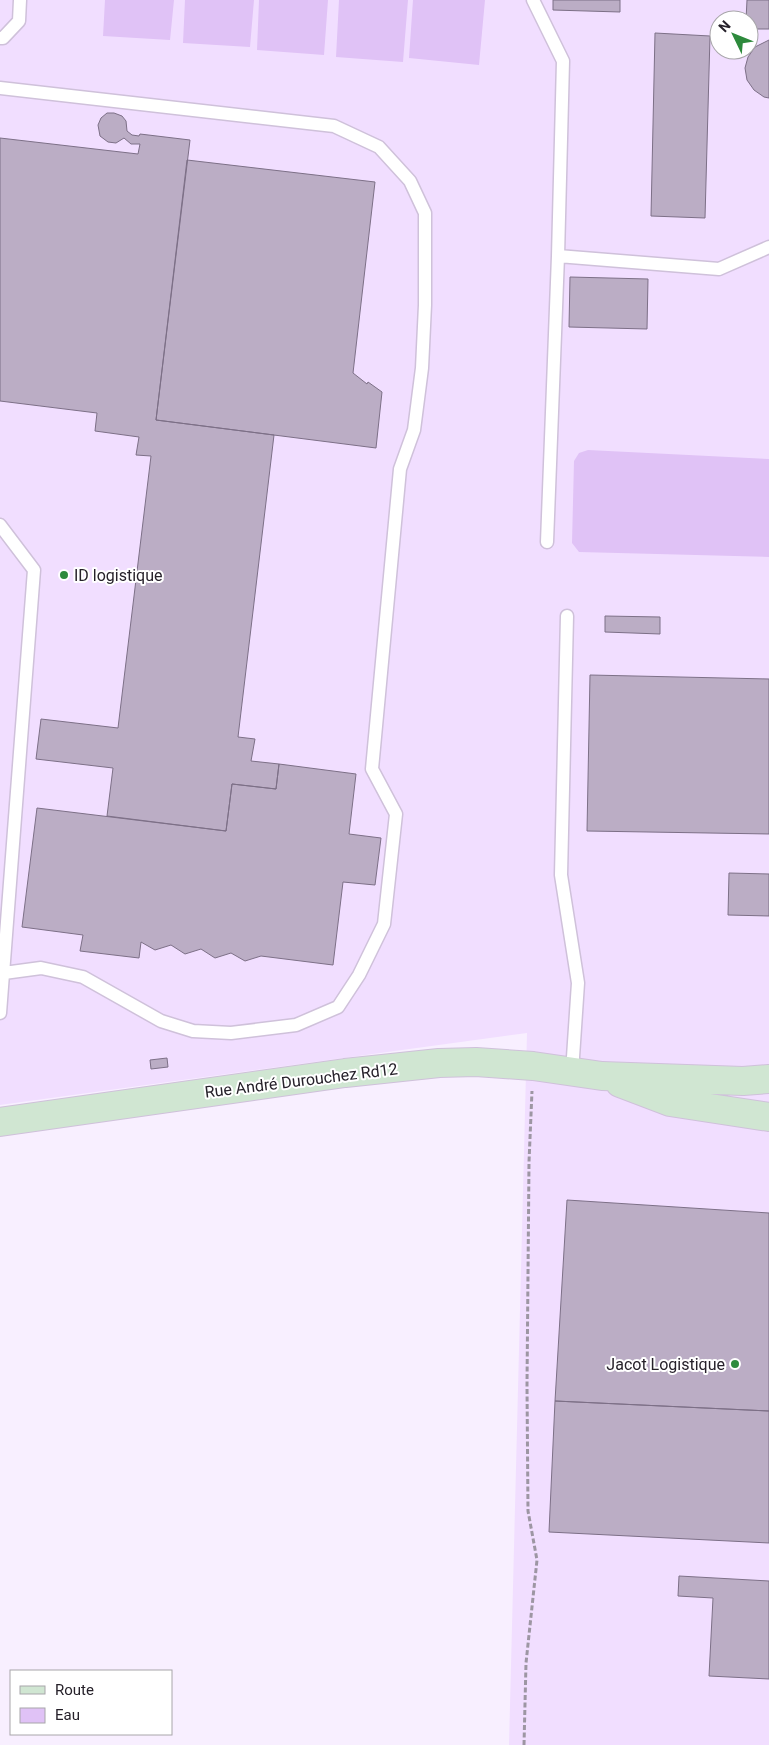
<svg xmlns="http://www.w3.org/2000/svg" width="769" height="1745" viewBox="0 0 769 1745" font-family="Roboto,sans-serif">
  <rect width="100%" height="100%" fill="#f8efff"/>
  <path fill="#f1deff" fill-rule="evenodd" d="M0 0H769V1745H509L527 1033 0 1105ZM719 20H749V50H719Z"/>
  <path fill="#e0c2f6" d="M105 0H174L170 40 103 36Z
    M185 0H254L250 47 183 43Z
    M259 0H328L324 55 257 50Z
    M339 0H408L403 62 336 57Z
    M413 0H485L479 65 409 58Z
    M588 450 769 459V557L579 552 572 543 574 461 579 453Z"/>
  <path fill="#bbadc5" stroke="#7d7087" d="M553 0H620V12L553 10Z
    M747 0H769V29H749V20H746Z
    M655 33 710 36 705 218 651 216Z
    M769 40V98L764 97 754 90 747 80 745 68 748 57 755 47Z
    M107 113H114L122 116 126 121 127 131 132 135 139 136 140 134 190 140 156 420 274 435 238 737 255 739 251 761 279 764 276 789 232 784 226 831 107 816 113 768 36 759 41 719 118 728 151 456 136 455 139 437 95 431 97 413 0 401V138L138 154 140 144H131L124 138 116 143 108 142 100 136 98 125 101 118Z
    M187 160 375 182 353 373 367 384 368 382 382 392 376 448 156 420Z
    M570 277 648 279 647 329 569 327Z
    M605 616 660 617V634L605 632Z
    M590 675 769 679V834L587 831Z
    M279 764 356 774 349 834 381 838 375 885 343 882 333 965 261 956 245 961 231 953 215 958 201 949 185 954 171 945 155 950 141 942 139 958 80 951 83 935 22 927 37 808 226 831 232 784 276 789Z
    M729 873 769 874V916L728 915Z
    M167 1058 168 1067 151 1069 150 1060Z
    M567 1200 769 1213V1411L555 1401Z
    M555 1401 769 1411V1543L549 1532Z
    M679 1576 769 1581V1679L709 1676 713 1598 678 1596Z"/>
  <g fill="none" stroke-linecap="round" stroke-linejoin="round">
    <g stroke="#cfc1da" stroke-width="15">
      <path id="service" d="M533 0 563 61 558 256
        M0 38H3L19 21 20 0
        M0 88 334 126 379 147 410 181 425 213V305L422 368 414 430 400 469 372 769 396 814 384 924 359 975 338 1007 296 1025 231 1033 193 1031 161 1021 83 977 41 968 4 973
        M0 525 34 570 0 1013
        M547 542 558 256 719 269 769 247
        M567 616 561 875 578 983 572 1072"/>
    </g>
    <g stroke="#cfc1da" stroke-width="30">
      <path id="secondary" d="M620 1083 670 1102 769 1117
        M0 1122 345 1073 439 1063 476 1062 533 1066 602 1076 743 1081 769 1079"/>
    </g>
    <path stroke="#9d96a3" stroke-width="3" stroke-dasharray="5 2.5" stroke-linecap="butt" d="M524 1745 526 1663 537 1560 528 1511 527 1385 529 1162 532 1091"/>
    <use href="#service" stroke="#fff" stroke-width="12"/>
    <use href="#secondary" stroke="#d0e6d2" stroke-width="28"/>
  </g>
  <g fill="#2d8a3c" stroke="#fff" stroke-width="2">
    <circle cx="64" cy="575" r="5"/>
    <circle cx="735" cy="1364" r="5"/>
  </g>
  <g text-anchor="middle" stroke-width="4" stroke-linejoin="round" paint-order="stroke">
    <g font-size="16" fill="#26212a" stroke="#fff" text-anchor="start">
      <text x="74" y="581">ID logistique</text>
      <text x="725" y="1370" text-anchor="end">Jacot Logistique</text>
    </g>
    <g font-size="16" fill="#26212a" stroke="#fff">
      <text transform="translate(301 1080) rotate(-7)" y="6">Rue André Durouchez Rd12</text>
    </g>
  </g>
  <rect x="10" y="1670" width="162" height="65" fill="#ffffff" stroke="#a8a6aa"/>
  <rect x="20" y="1686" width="25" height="8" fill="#d0e6d2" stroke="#a8a6aa"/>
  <text x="55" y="1695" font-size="15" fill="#26212a">Route</text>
  <rect x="20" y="1708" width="25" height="15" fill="#e0c2f6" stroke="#a8a6aa"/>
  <text x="55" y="1720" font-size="15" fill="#26212a">Eau</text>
  <g transform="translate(734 35) rotate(313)"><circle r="24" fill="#ffffff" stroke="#a8a6aa"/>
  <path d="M0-4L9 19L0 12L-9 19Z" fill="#2d8a3c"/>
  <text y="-8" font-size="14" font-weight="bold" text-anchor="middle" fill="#26212a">N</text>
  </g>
</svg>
